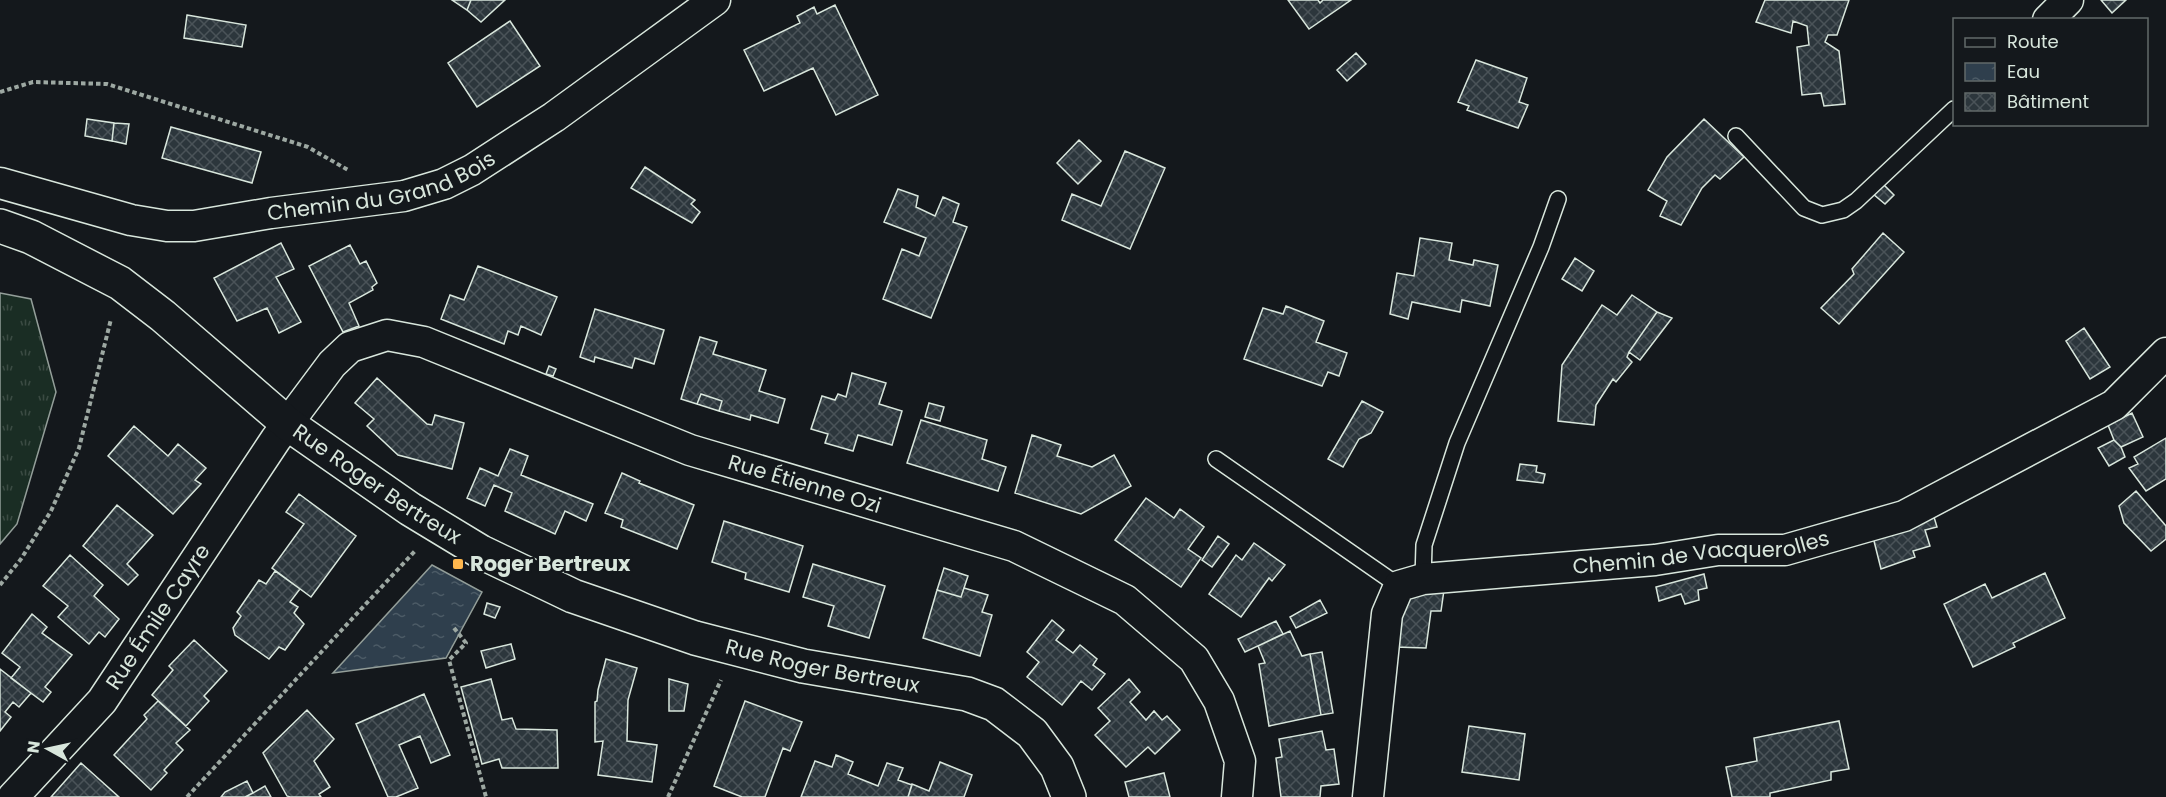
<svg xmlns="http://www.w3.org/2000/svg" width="2166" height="797" viewBox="0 0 2166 797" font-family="Poppins,sans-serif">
  <defs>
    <pattern id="grass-tufts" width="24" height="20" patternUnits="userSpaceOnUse" patternTransform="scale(1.5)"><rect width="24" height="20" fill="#1a2d24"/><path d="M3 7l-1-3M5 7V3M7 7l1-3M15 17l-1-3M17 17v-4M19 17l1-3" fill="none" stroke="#3b4b43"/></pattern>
    <pattern id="water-ripples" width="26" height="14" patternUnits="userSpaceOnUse" patternTransform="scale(1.5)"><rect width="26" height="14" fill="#2f3f4d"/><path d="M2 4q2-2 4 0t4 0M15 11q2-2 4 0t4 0" fill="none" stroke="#4c5b66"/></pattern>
    <pattern id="building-cross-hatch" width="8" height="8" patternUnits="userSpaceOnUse" patternTransform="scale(1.5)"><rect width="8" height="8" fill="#2c363c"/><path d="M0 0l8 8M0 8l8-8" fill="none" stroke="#4a5358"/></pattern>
  </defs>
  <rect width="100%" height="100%" fill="#14181c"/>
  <path fill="url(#grass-tufts)" stroke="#939e99" stroke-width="1.5" d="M0 293 31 299 56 392 17 524 0 544Z"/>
  <path fill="url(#water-ripples)" stroke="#939e99" stroke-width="1.5" d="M432 565 482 592 446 658 333 673Z"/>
  <path fill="url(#building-cross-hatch)" stroke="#d8e6dc" stroke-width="1.5" d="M452 0H471L467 10Z
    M471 0H505L481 22 467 10Z
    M1288 0H1318L1320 3 1323 0H1351L1309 29Z
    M1765 0H1849L1837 35H1828L1825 42 1839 51 1845 104 1824 106 1821 93 1802 95 1797 47 1809 45 1807 26 1793 21 1791 33 1756 22Z
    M2101 0H2126L2112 13Z
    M835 5 878 95 836 115 813 68 764 91 744 50 800 23 797 16 814 7 817 14Z
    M187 15 246 25 242 47 184 38Z
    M510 21 540 66 477 107 448 63Z
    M1356 53 1366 64 1347 81 1337 70Z
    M1476 60 1527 78 1519 102 1528 105 1518 128 1467 110 1469 106 1458 102Z
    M87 119 114 123 112 141 85 136Z
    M1704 119 1744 157 1720 179 1715 175 1702 188 1681 225 1660 216 1667 201 1648 190 1667 157Z
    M114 123 129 124 126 144 112 141Z
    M171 127 261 152 252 183 162 158Z
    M1079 140 1101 161 1078 184 1057 163Z
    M1125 151 1165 168 1130 249 1062 220 1072 194 1101 206Z
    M645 167 695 200 691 204 700 212 692 223 631 188Z
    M1883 184 1894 195 1885 204 1873 194Z
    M898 189 918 196 916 207 935 216 943 197 959 204 953 222 967 227 931 318 883 299 902 249 919 256 926 238 884 222Z
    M1883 233 1904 252 1839 324 1821 308 1854 274 1852 269Z
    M1420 238 1452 243 1449 260 1473 265 1474 260 1498 265 1490 306 1462 300 1460 312 1412 302 1408 319 1390 314 1397 273 1414 276Z
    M281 243 294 269 276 277 301 322 279 333 267 308 237 321 214 278Z
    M350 245 360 264 366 261 377 283 372 287 373 290 349 303 359 326 343 332 309 266Z
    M1575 258 1594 271 1582 291 1562 279Z
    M478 266 557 297 541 335 521 326 518 335 508 331 504 344 441 319 450 295 464 300Z
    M1632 295 1657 312 1629 352 1627 357 1632 362 1616 382 1613 379 1596 405 1594 425 1558 421 1562 365 1602 305 1617 315Z
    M1286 306 1324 321 1316 342 1347 353 1339 376 1328 372 1322 386 1244 359 1263 308 1283 314Z
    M595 309 664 330 654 364 635 358 632 368 595 357 594 362 580 357Z
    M1657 312 1672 318 1640 360 1629 352Z
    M2084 328 2110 367 2090 379 2066 341Z
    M700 337 717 342 713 354 766 370 759 391 785 399 778 423 751 415 750 420 719 411 722 401 701 394 697 404 681 399Z
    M549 366 556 369 553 376 546 374Z
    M852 373 886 383 879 404 902 411 892 445 858 435 853 451 825 443 828 434 811 429 822 396 835 400 838 394 846 397Z
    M377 378 427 424 432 425 435 415 464 423 452 469 398 455 367 426 374 419 355 403Z
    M701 394 722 401 719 411 697 404Z
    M1362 401 1383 412 1371 433 1359 439 1343 467 1328 459Z
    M929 403 944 407 940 421 925 417Z
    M2132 413 2143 437 2121 447 2114 440 2108 425Z
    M921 420 987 440 982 459 1006 467 998 491 907 463Z
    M134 426 168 456 178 444 206 468 195 480 201 484 173 514 108 456Z
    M1032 435 1061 445 1057 456 1092 467 1114 455 1131 486 1081 514 1015 493Z
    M2166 438V479L2146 491 2129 468 2138 464 2134 457Z
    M2114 440 2121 447 2125 457 2109 466 2098 448Z
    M510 449 528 456 521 475 593 504 586 521 565 511 555 534 505 511 512 493 494 485 485 506 467 498 480 468 498 476Z
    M1520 464 1537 466 1536 472 1545 474 1543 483 1517 480Z
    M622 473 640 481 639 483 694 505 677 549 621 527 623 520 605 513Z
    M2136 491 2166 526V539L2151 551 2124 523 2119 506Z
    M299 494 356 536 311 597 272 568 304 524 286 512Z
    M1146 498 1174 518 1180 509 1204 527 1188 549 1201 558 1181 587 1115 540Z
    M117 505 153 535 127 564 138 575 128 585 83 546Z
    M1934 517 1937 527 1925 530 1930 546 1913 551 1915 557 1881 569 1872 533Z
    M724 521 803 546 789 592 745 579 746 573 712 562Z
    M1218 536 1229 544 1212 567 1202 560Z
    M1254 543 1285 565 1272 581 1269 578 1241 617 1209 594 1236 555 1242 560Z
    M70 555 103 585 94 596 119 619 105 637 99 632 89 644 58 617 68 606 43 586Z
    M813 564 885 586 869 638 828 626 834 606 803 597Z
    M944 568 968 576 961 597 937 590Z
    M275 571 300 589 290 602 298 607 294 613 304 624 285 650 279 647 269 659 235 635 233 628 241 616 237 612 259 580 266 584Z
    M2045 573 2065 618 2013 643 2015 647 1973 667 1944 604 1985 584 1992 598Z
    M1704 574 1707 588 1698 590 1699 600 1685 604 1681 594 1659 601 1656 587Z
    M964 588 988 595 982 612 992 615 980 656 923 638 937 590 961 597Z
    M1417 589 1444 590 1441 611H1431L1426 648 1395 647 1398 606Z
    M1320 600 1327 613 1296 628 1290 617Z
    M487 603 500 607 495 618 484 614Z
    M32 614 47 627 42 633 72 655 45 687 51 692 43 702 11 678 20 667 2 653Z
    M1052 620 1064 630 1056 640 1073 653 1080 645 1097 659 1093 665 1105 674 1092 690 1081 681 1062 705 1027 677 1039 662 1027 652Z
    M1276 621 1283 634 1245 652 1238 639Z
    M1290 631 1302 656 1310 654 1321 715 1269 726 1259 664 1265 663 1258 646Z
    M194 640 227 671 204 696 209 701 186 726 152 695 173 670 169 666Z
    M511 644 515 659 486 668 481 651Z
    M1322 652 1333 713 1321 715 1310 654Z
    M606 659 637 668 628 700 627 741 657 745 652 782 598 775 603 741 595 742V702L597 701 598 690Z
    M0 669 31 693 19 707 13 702 5 712 11 717 0 731Z
    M491 679 502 720 512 718 516 729 557 730 558 768H502L499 759 482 764 461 687Z
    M669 679 688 684 684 711H669Z
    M1129 679 1140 692 1130 702 1146 720 1154 711 1162 720 1167 716 1180 730 1155 754 1148 747 1126 767 1095 735 1110 721 1098 708Z
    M424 694 450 755 431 763 420 736 399 745 418 788 396 797H388L356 724Z
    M158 701 190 730 176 743 183 750 164 770 167 773 151 790 114 755 147 719 144 715Z
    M745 701 802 722 790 751 783 748 765 797H742L714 786Z
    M307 710 334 739 314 761 330 787 319 794 321 797H290L287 796 263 753Z
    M1839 721 1849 769 1831 772V780L1770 793V797H1732L1726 767 1757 761 1754 738Z
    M1469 726 1525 734 1519 780 1462 772Z
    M1322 731 1326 750 1334 749 1339 784 1321 786 1320 797H1281L1276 758 1282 757 1279 739Z
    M836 755 853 762 848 774 878 786 887 763 903 768 898 780 912 785 908 797H801L815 761 832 767Z
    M940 762 972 775 964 797H908L912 784 929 791Z
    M81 763 119 797H51Z
    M1164 773 1170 797H1129L1125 782Z
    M247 781 253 793 245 797H221L225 792Z
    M265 786 271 797H245L253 793Z"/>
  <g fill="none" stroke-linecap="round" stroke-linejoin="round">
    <g stroke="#d8e6dc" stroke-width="18">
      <path id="lane" d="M1736 136 1804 208 1822 215 1843 210 1856 201 1954 109
        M1216 459 1399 586
        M1423 579 1424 545 1457 443 1541 247 1558 199"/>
    </g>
    <g stroke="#d8e6dc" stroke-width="33">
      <g id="street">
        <path d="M2048 20 2068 0"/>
        <path id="s1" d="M0 183 131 220 167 226H194L271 213 404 196 444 184 472 170 554 117 715 0"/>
        <path id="s2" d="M13 797 102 701 276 439 332 364 350 347 387 335 424 342 690 450 1014 546 1125 600 1194 659 1219 701 1240 761 1237 797"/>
        <path id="s3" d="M1368 797 1387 614 1399 586 1423 579 1655 560 1718 550H1785L1904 516 2114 405 2166 353"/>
      </g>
    </g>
    <g stroke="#d8e6dc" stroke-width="36">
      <g id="secondary">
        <path id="s4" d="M0 226 31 237 120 283 163 316 288 424 410 509 481 552 573 596 695 638 803 666 967 694 994 704 1032 733 1057 767 1069 797"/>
      </g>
    </g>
    <path stroke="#9da8a2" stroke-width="4" stroke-dasharray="4.5 3" stroke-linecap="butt" d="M0 92 33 82 107 84 308 147 348 170
      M0 585 21 559 51 511 79 448 111 319
      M454 628 466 643 449 660 486 797
      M187 797 415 551
      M668 797 721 680"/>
    <use href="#lane" stroke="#14181c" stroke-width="15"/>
    <use href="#street" stroke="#14181c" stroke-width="30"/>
    <use href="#secondary" stroke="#14181c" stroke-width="33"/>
  </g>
  <rect fill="#ffb74d" stroke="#14181c" stroke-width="2" x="452" y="558" width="12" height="12" rx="3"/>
  <g text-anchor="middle" stroke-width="4.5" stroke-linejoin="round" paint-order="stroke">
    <g font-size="21" fill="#d8e6dc" stroke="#14181c">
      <text dy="7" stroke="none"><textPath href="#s1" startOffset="392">Chemin du Grand Bois</textPath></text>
      <text dy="7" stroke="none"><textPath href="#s4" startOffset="460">Rue Roger Bertreux</textPath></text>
      <text dy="7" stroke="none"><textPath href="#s2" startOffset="1047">Rue Étienne Ozi</textPath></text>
      <text dy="7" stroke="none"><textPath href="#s3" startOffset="519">Chemin de Vacquerolles</textPath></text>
      <text dy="7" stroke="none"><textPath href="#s2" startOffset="232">Rue Émile Cayre</textPath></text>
      <text dy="7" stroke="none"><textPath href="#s4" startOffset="946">Rue Roger Bertreux</textPath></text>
    </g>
    <g font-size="21" font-weight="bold" fill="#d8e6dc" stroke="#14181c" text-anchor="start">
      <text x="470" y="571">Roger Bertreux</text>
    </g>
  </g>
  <rect x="1953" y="18" width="195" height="108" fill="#14181c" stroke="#626a69" stroke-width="1.5"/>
  <rect x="1965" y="38" width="30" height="9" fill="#14181c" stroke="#626a69" stroke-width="1.5"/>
  <text x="2007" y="48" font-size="18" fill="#d8e6dc">Route</text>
  <rect x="1965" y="63" width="30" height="18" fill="url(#water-ripples)" stroke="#626a69" stroke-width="1.5"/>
  <text x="2007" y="78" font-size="18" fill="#d8e6dc">Eau</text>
  <rect x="1965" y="93" width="30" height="18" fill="url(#building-cross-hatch)" stroke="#626a69" stroke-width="1.5"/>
  <text x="2007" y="108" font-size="18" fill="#d8e6dc">Bâtiment</text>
  <g transform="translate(48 749) rotate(278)" stroke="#14181c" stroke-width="4.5" paint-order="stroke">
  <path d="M0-4.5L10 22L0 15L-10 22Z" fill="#d8e6dc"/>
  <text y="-9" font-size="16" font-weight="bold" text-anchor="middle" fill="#d8e6dc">N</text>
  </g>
</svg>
